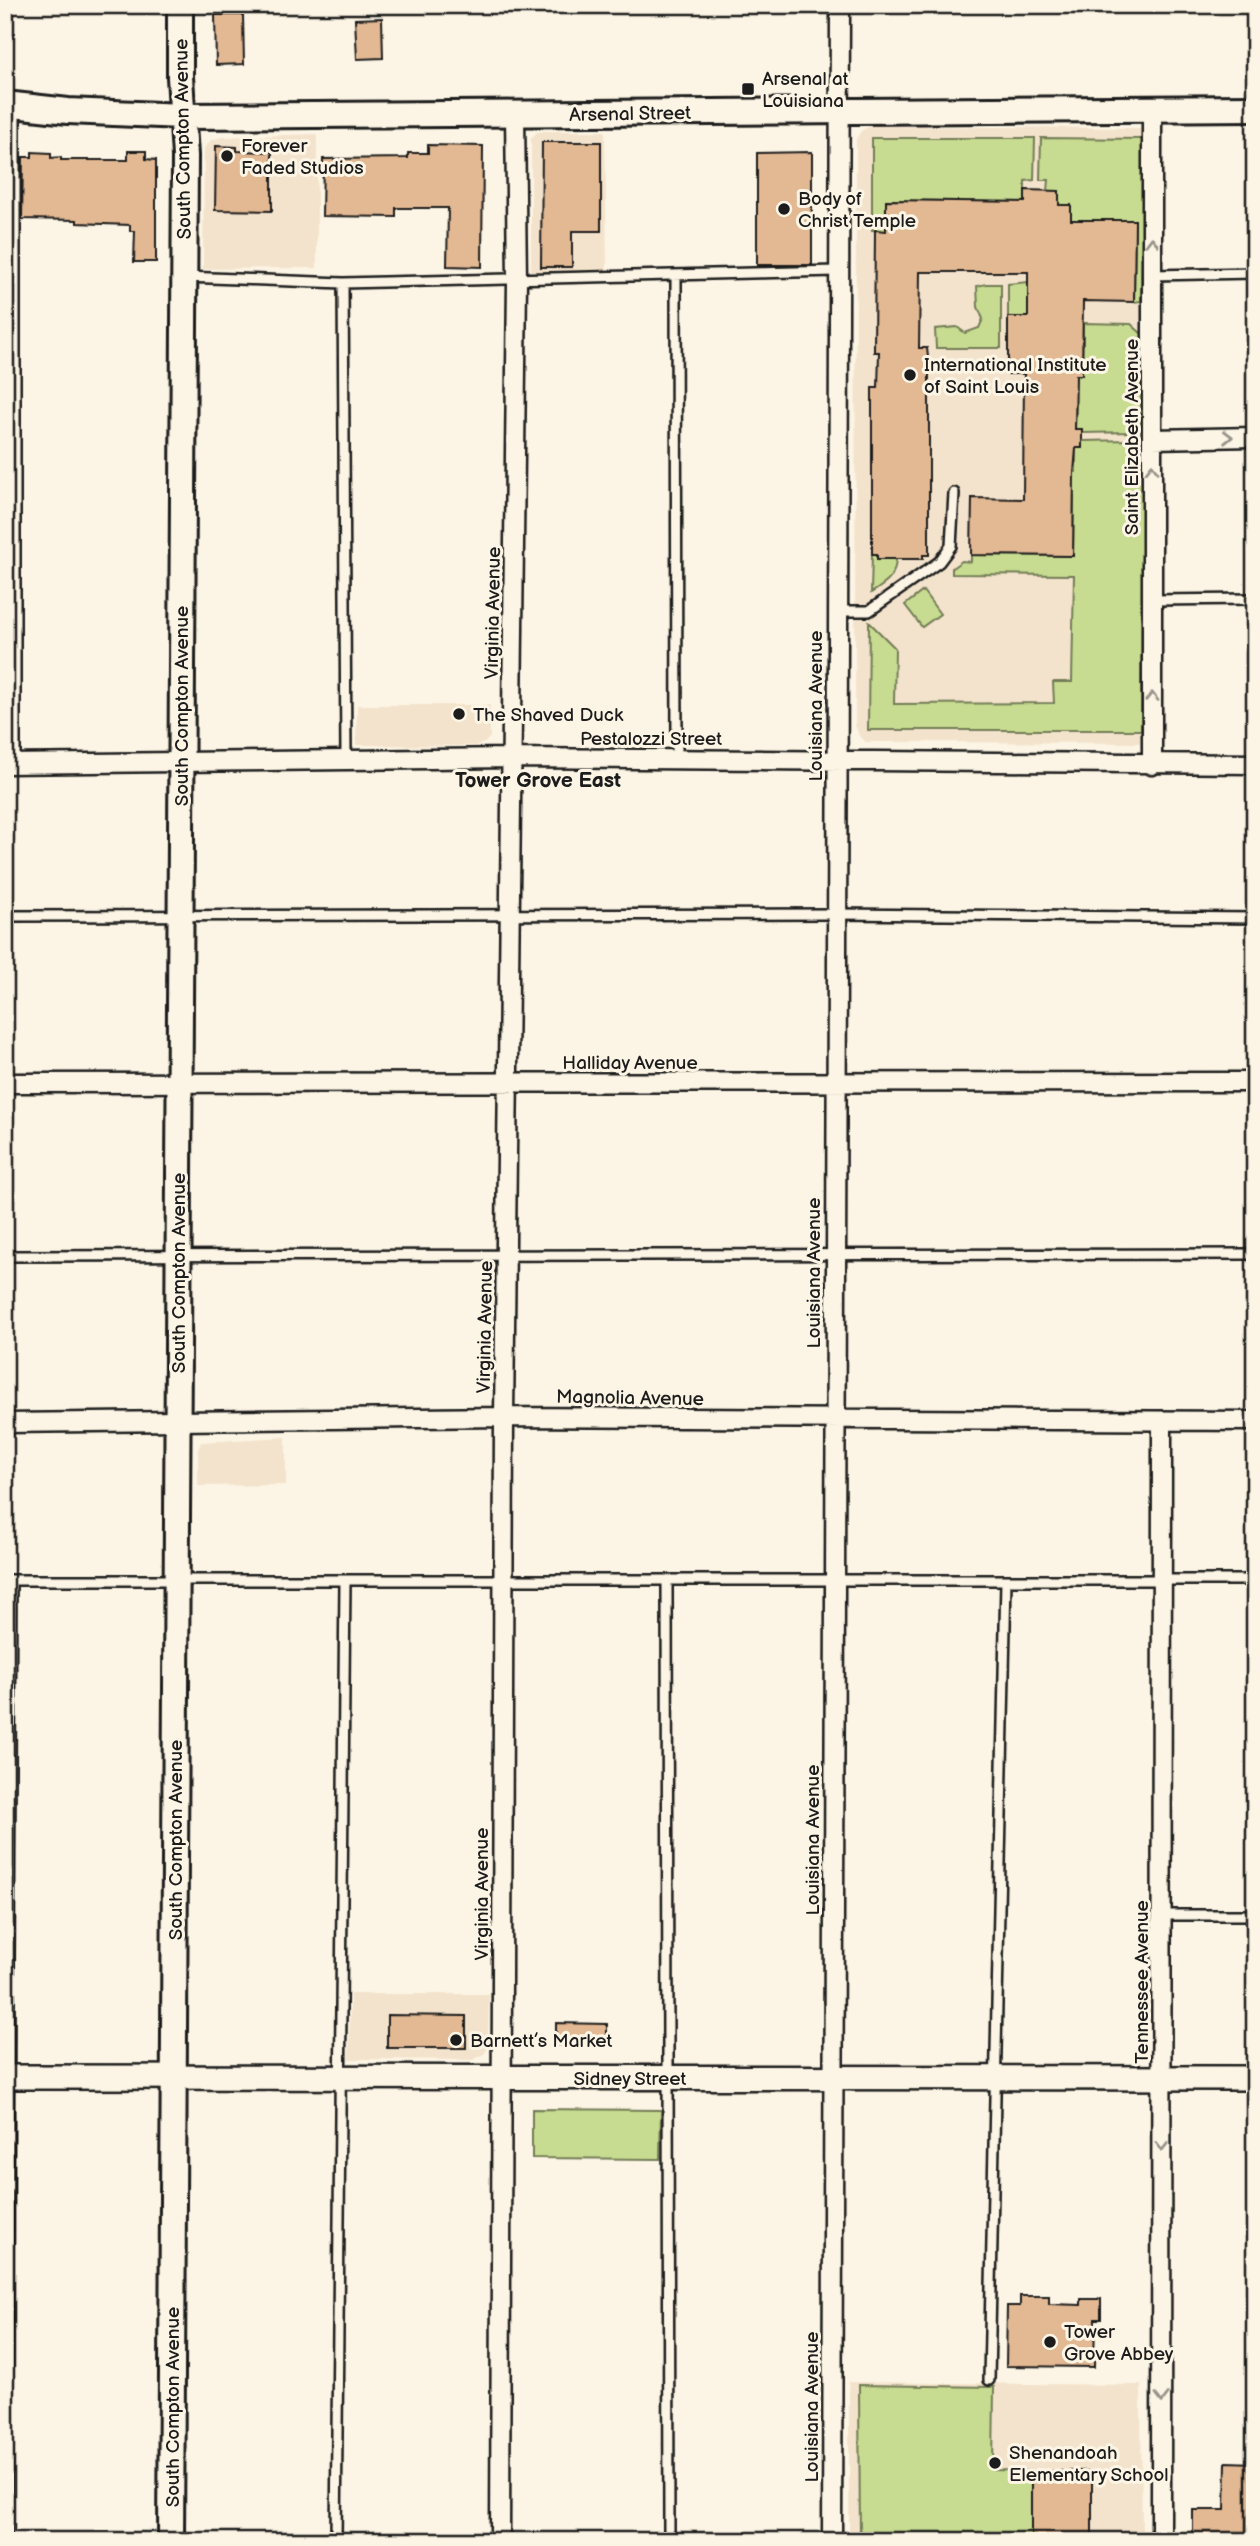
<svg xmlns="http://www.w3.org/2000/svg" width="1260" height="2546" viewBox="0 0 1260 2546" font-family="'Balsamiq Sans',sans-serif">
  <rect width="100%" height="100%" fill="#fcf5e5"/>
  <filter id="ink" filterUnits="userSpaceOnUse"><feTurbulence type="fractalNoise" baseFrequency=".0143" numOctaves="2"/><feDisplacementMap in="SourceGraphic" scale="14" xChannelSelector="R" yChannelSelector="G"/><feConvolveMatrix kernelMatrix="1 2 1 2 8 2 1 2 1" color-interpolation-filters="sRGB"/></filter>
  <g filter="url(#ink)">
    <path fill="#f4e3cc" d="M870 126 1144 128 1141 743 866 742 859 736 855 725 856 139 861 131Z
      M545 131H605L607 271H531V138L537 132Z
      M317 134V268L203 269 204 148 211 140 222 137Z
      M357 705H490V737L485 743 475 746 356 745Z
      M286 1437V1485L198 1486V1449L201 1442Z
      M350 1994H489L488 2048 484 2054 473 2060 349 2059Z
      M849 2382 1141 2385 1142 2541H849Z"/>
    <path fill="#c8dc91" stroke="#727c56" stroke-width="2" d="M872 138H1035L1034 180 1025 181V202L886 200V231L872 230Z
      M1041 138 1144 139 1141 301 1134 302 1135 221 1071 220 1059 205V191H1048L1049 180H1040Z
      M1028 282 1032 317H1008V284Z
      M986 284H1001V348H936L935 329 957 327 965 333 979 328 983 319 978 307 977 286Z
      M1083 323 1131 324 1142 334V426H1134V432L1082 433V429H1075L1076 404 1058 403V374L1082 375Z
      M1133 440 1134 447H1143L1141 730H868L869 622 895 648 894 704 1054 703 1053 682H1072L1074 575 952 574V568L962 561 971 562V555L1073 556 1074 497 1059 472H1076V448H1082V441Z
      M872 554H877V559H896C895 578 887 583 871 593Z
      M923 591 940 614 922 627 905 605Z
      M532 2109 661 2110 660 2159 532 2158Z
      M859 2385 994 2387 993 2470 1031 2471V2541H860Z"/>
    <path fill="#e3b993" stroke="#1c1c1c" stroke-width="2" d="M215 15H243L244 64 216 65Z
      M382 18 383 58 357 59 355 19Z
      M542 142H601V231H572V267H541Z
      M428 145 483 146 482 267 447 266 448 208H396V217L322 216 323 159 408 158V153H428Z
      M216 146 237 147V151L272 152V211L215 210Z
      M128 151H146V159L156 160V262H134L135 231H130V225L77 223V220L22 219 23 157H32V152L51 153V158L61 157V160H128Z
      M812 152V265H757V153Z
      M1025 190 1059 191V205H1071V220H1135L1134 302 1083 301 1082 375H1076L1075 429H1082V448H1076L1074 473 1073 556 971 555 972 498 1023 499 1024 374H1008V317H1028V272H920L919 348H927L929 366V555H923V559H877V554H872V388H878L879 352H874L875 230 886 231V200L1025 202Z
      M387 2015 466 2016V2048H387Z
      M556 2023 607 2024V2047L556 2045Z
      M1020 2296H1049V2304L1081 2305V2299H1101V2319H1095L1094 2367 1006 2366 1007 2306H1020Z
      M1226 2462 1255 2463V2541H1193V2510H1225Z
      M1031 2471H1092V2541H1031Z"/>
    <g fill="none" stroke-linecap="round" stroke-linejoin="round">
      <g stroke="#1c1c1c" stroke-width="14">
        <path id="service" d="M676 275 677 760
          M1152 275 1255 273
          M184 277 343 283 837 271
          M343 283 346 759
          M1152 600 1255 599
          M837 611H869L939 562 951 546 954 493
          M15 764V107
          M5 916 835 914 1255 918
          M5 1256 1255 1254
          M5 1580H1255
          M667 1580 669 2541
          M1162 1915H1255
          M989 2380 1006 1580
          M6 2541 11 1580
          M336 2541 345 1580"/>
      </g>
      <g stroke="#1c1c1c" stroke-width="23">
        <path id="minor" d="M1152 109V765
          M1152 439 1255 437
          M5 764 511 758 1255 764
          M5 1083 1255 1082
          M5 1423 504 1417 1255 1421
          M500 2541 504 1417 517 280 515 114
          M832 2541 840 5
          M1161 2541 1162 1423"/>
      </g>
      <g stroke="#1c1c1c" stroke-width="28">
        <path id="tertiary" d="M5 2077 1255 2078"/>
      </g>
      <g stroke="#1c1c1c" stroke-width="30">
        <path id="secondary" d="M5 104 68 111 182 116 1255 108
          M171 2541 185 156 180 77V5"/>
      </g>
      <use href="#service" stroke="#fcf5e5" stroke-width="9"/>
      <use href="#minor" stroke="#fcf5e5" stroke-width="18"/>
      <use href="#tertiary" stroke="#fcf5e5" stroke-width="23"/>
      <use href="#secondary" stroke="#fcf5e5" stroke-width="24"/>
    </g>
    <defs><path id="oneway-chevron" d="M-2-3.5L2.5 0L-2 3.5" fill="none" stroke-width="1.6" stroke-linecap="round" stroke-linejoin="round" transform="scale(1.75)"/></defs>
    <g stroke="#97938b">
      <use href="#oneway-chevron" transform="translate(1152 242) rotate(-90)"/>
      <use href="#oneway-chevron" transform="translate(1228 437) rotate(-1)"/>
      <use href="#oneway-chevron" transform="translate(1152 469) rotate(-90)"/>
      <use href="#oneway-chevron" transform="translate(1152 697) rotate(-90)"/>
      <use href="#oneway-chevron" transform="translate(1162 2146) rotate(90)"/>
      <use href="#oneway-chevron" transform="translate(1162 2398) rotate(90)"/>
    </g>
  </g>
  <g fill="#1c1c1c" stroke="#fcf5e5" stroke-width="2.5">
    <rect x="741" y="82" width="14" height="14" rx="3.5"/>
    <circle cx="227" cy="156" r="7"/>
    <circle cx="784" cy="209" r="7"/>
    <circle cx="910" cy="375" r="7"/>
    <circle cx="459" cy="714" r="7"/>
    <circle cx="456" cy="2040" r="7"/>
    <circle cx="1050" cy="2342" r="7"/>
    <circle cx="995" cy="2463" r="7"/>
  </g>
  <g text-anchor="middle" stroke-width="6" stroke-linejoin="round" paint-order="stroke">
    <g font-size="19" fill="#1c1c1c" stroke="#fcf5e5" text-anchor="start">
      <text x="762" y="85">Arsenal at<tspan x="762" dy="22">Louisiana</tspan></text>
      <text x="241" y="152">Forever<tspan x="241" dy="22">Faded Studios</tspan></text>
      <text x="798" y="205">Body of<tspan x="798" dy="22">Christ Temple</tspan></text>
      <text x="924" y="371">International Institute<tspan x="924" dy="22">of Saint Louis</tspan></text>
      <text x="473" y="721">The Shaved Duck</text>
      <text x="470" y="2047">Barnett’s Market</text>
      <text x="1064" y="2338">Tower<tspan x="1064" dy="22">Grove Abbey</tspan></text>
      <text x="1009" y="2459">Shenandoah<tspan x="1009" dy="22">Elementary School</tspan></text>
    </g>
    <g font-size="19" fill="#1c1c1c" stroke="#fcf5e5">
      <text transform="translate(630 113) rotate(-1)" y="7">Arsenal Street</text>
      <text transform="translate(182 139) rotate(-91)" y="7">South Compton Avenue</text>
      <text transform="translate(1131 437) rotate(-90)" y="7">Saint Elizabeth Avenue</text>
      <text transform="translate(492 613) rotate(-89)" y="7">Virginia Avenue</text>
      <text transform="translate(181 706) rotate(-90)" y="7">South Compton Avenue</text>
      <text transform="translate(815 706) rotate(-90)" y="7">Louisiana Avenue</text>
      <text x="651" y="745">Pestalozzi Street</text>
      <text x="630" y="1069">Halliday Avenue</text>
      <text transform="translate(178 1273) rotate(-90)" y="7">South Compton Avenue</text>
      <text transform="translate(813 1273) rotate(-90)" y="7">Louisiana Avenue</text>
      <text transform="translate(484 1327) rotate(-89)" y="7">Virginia Avenue</text>
      <text transform="translate(630 1397) rotate(1)" y="7">Magnolia Avenue</text>
      <text transform="translate(175 1840) rotate(-90)" y="7">South Compton Avenue</text>
      <text transform="translate(812 1840) rotate(-90)" y="7">Louisiana Avenue</text>
      <text transform="translate(481 1894) rotate(-90)" y="7">Virginia Avenue</text>
      <text transform="translate(1141 1982) rotate(-90)" y="7">Tennessee Avenue</text>
      <text x="630" y="2085">Sidney Street</text>
      <text transform="translate(172 2407) rotate(-90)" y="7">South Compton Avenue</text>
      <text transform="translate(811 2407) rotate(-90)" y="7">Louisiana Avenue</text>
    </g>
    <g font-size="21" font-weight="bold" fill="#1c1c1c" stroke="#fcf5e5">
      <text x="538" y="787">Tower Grove East</text>
    </g>
  </g>
  <rect width="1260" height="2546" fill="none" stroke="#fcf5e5" stroke-width="28"/>
  <rect x="14" y="14" width="1232" height="2518" fill="none" stroke="#1c1c1c" stroke-width="2.5" filter="url(#ink)"/>
</svg>
